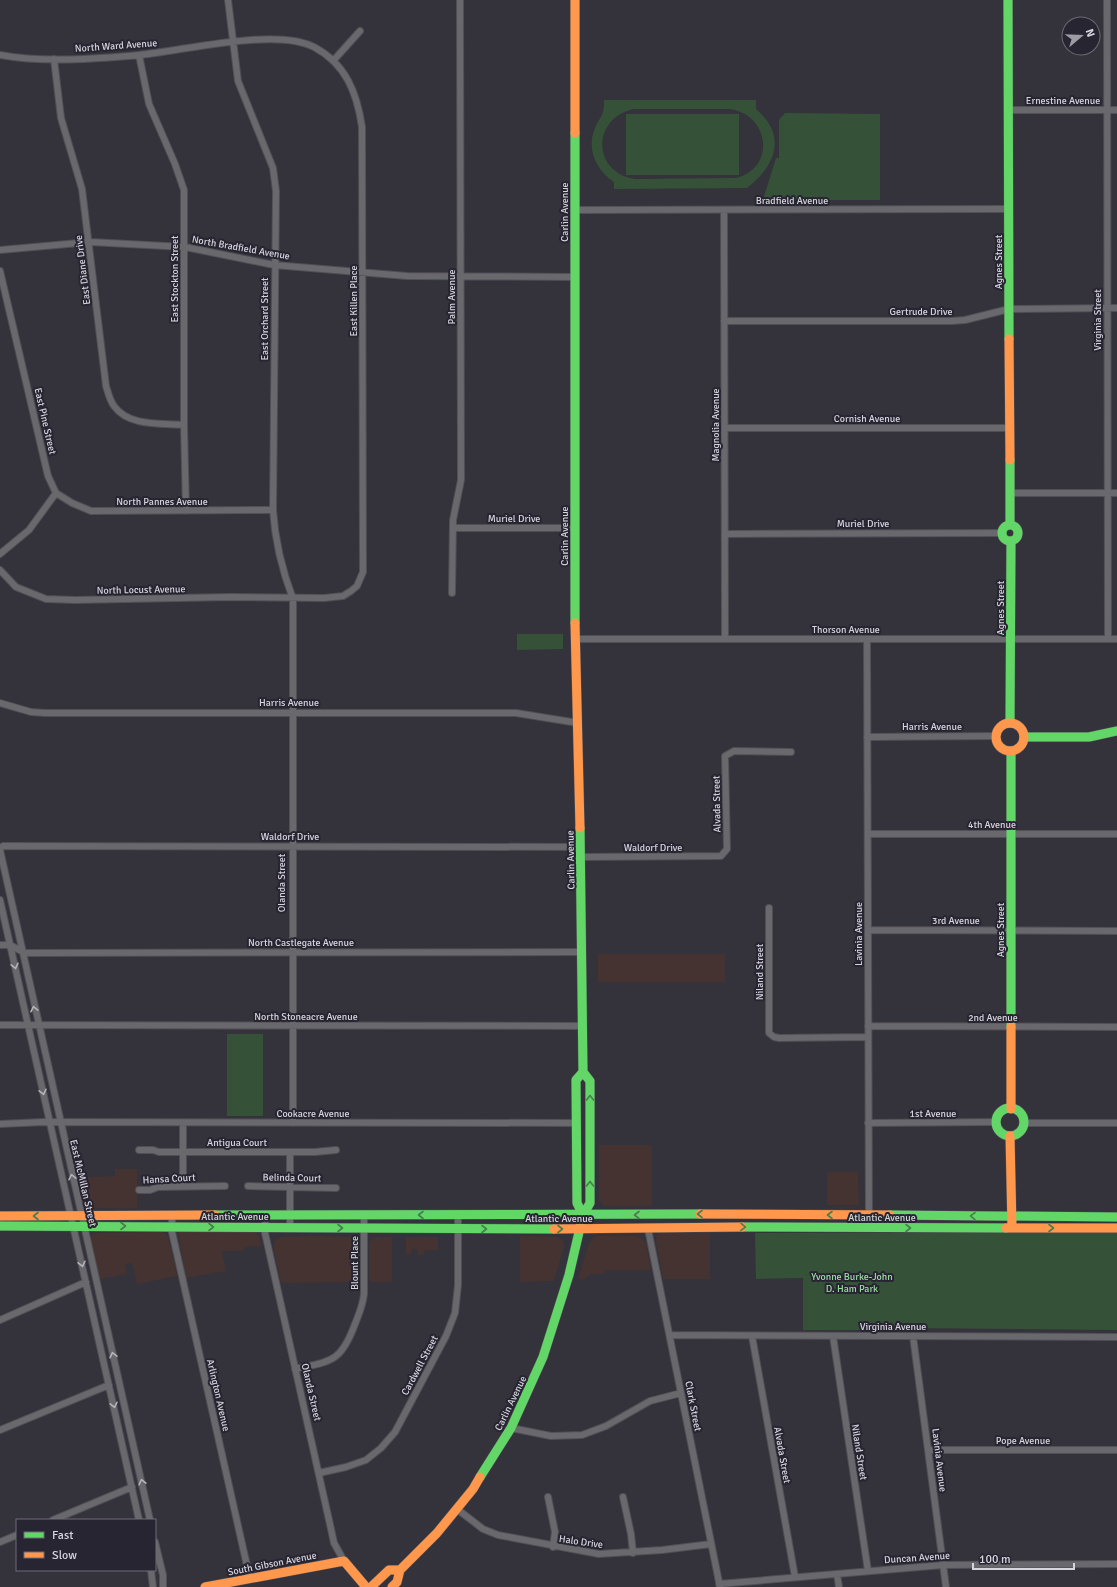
<svg xmlns="http://www.w3.org/2000/svg" width="1117" height="1587" viewBox="0 0 1117 1587" font-family="Signika,sans-serif">
  <rect width="100%" height="100%" fill="#34323a"/>
  <path fill="#453332" d="M598 954H725V982H598Z
    M599 1145H652V1206H604L599 1200Z
    M115 1169H137V1208H83L74 1178 115 1176Z
    M827 1172H858L859 1205H827Z
    M160 1232 165 1233 168 1237 177 1276 137 1284 132 1263 125 1264 127 1274 99 1279 90 1238 93 1233Z
    M178 1232H254L259 1235 262 1246 244 1247V1251H222L226 1271 186 1278Z
    M662 1232 710 1233V1279H663L656 1241 657 1234Z
    M313 1236 360 1237V1282L281 1283 273 1246 275 1240 280 1237Z
    M520 1236 557 1237 563 1240 564 1247 554 1281 520 1282Z
    M596 1236H637L643 1239 646 1244 651 1270H605V1274H592L583 1280 578 1279 589 1243Z
    M374 1237H392V1282H371L369 1279V1242Z
    M406 1237H438V1250H424V1255H418V1250L412 1249 411 1254H406Z"/>
  <path fill="#355239" fill-rule="evenodd" d="M604 100H756V109C788 136 775 166 747 188L614 189V182C596 170 586 149 595 128 601 114 604 118 604 100ZM634 109H730C770 115 776 168 736 178L635 179C592 173 591 118 634 109Z
    M785 113 880 114V200H763L776 158H779V120Z
    M626 114H739V175H626Z
    M517 634H563V649L517 650Z
    M227 1034H263V1116H227Z
    M755 1233H1117V1330L901 1328 896 1330H803V1278L756 1279Z"/>
  <g fill="none" stroke-linecap="round" stroke-linejoin="round">
    <g stroke="#514f56" stroke-width="8">
      <path id="street" d="M228 0 238 81 273 168 276 191 273 510C275 541 282 570 293 599V1123
        M1107 0 1108 639
        M0 55C43 63 96 59 139 55 183 51 276 27 314 47 346 64 357 93 362 127L363 572 357 586 351 591 343 596 324 598 230 597 75 600 46 599 16 587 0 570
        M139 55 149 104 175 164 184 190V425L186 511
        M54 59 61 118 82 189 106 386C108 392 110 401 114 406 129 427 161 423 184 425
        M333 61 360 31
        M1008 110H1117
        M575 210 1009 209
        M724 210 725 639
        M0 250 90 242 185 247 274 265 407 276 575 277
        M0 271 48 476 56 493 29 530 0 554
        M724 321H952L965 320 1009 309 1117 308
        M725 428H1009
        M56 493 72 503 91 511 273 510
        M1009 493H1117
        M453 528H575
        M725 534 1002 533
        M452 593 453 520 461 480 460 0
        M575 639H1117
        M867 639 869 1228
        M0 703 31 712 45 713H516L578 723
        M867 737 996 736
        M868 834H1117
        M0 848 3 846 581 847
        M0 850 150 1520
        M581 857 721 856 727 849 725 756 734 751 791 752
        M0 900 139 1520
        M769 908V1033L774 1037 779 1038 868 1037
        M868 930 1117 931
        M0 945H10L25 953 582 952
        M0 1025 583 1026
        M868 1026 1117 1027
        M868 1123 997 1122
        M1024 1123H1117
        M0 1124 44 1122 576 1123
        M139 1150H153L159 1152H315L336 1150
        M290 1152V1227
        M183 1186V1123
        M248 1186 336 1188
        M139 1190H150L158 1187 225 1186
        M172 1215V1232L250 1579
        M265 1215V1233L331 1529 334 1543 344 1561
        M648 1229 720 1587
        M0 1320 86 1282
        M670 1335 1117 1337
        M752 1336 795 1577
        M833 1336 868 1571
        M913 1336 946 1587
        M295 1369C332 1361 341 1362 355 1324 359 1314 363 1305 364 1294V1215
        M511 1428 551 1436 582 1435 606 1426 650 1401 681 1393
        M0 1430 109 1385
        M928 1450H1117
        M319 1473 346 1467 366 1460 381 1448 395 1432 446 1336 455 1313 458 1285V1215
        M548 1497 555 1532 553 1547
        M623 1497 631 1534 633 1553
        M457 1509 483 1529 498 1535 599 1554 662 1550 711 1544
        M53 1520 132 1487
        M0 1542 17 1535
        M155 1542 163 1575V1587
        M151 1570 153 1587
        M837 1574 839 1587
        M719 1584 943 1565 1117 1564"/>
    </g>
    <g stroke="#514f56" stroke-width="10">
      <path id="fast" d="M1008 0 1009 339
        M575 133V623
        M1010 460V525
        M1002 533a8 8 0 1 1 16 0a8 8 0 1 1-16 0Z
        M1010 723 1011 541
        M1024 737H1089L1117 731
        M1011 751V1027
        M580 828 583 1072 576 1080 577 1203 583 1215
        M996 1122a14 14 0 1 1 28 0a14 14 0 1 1-28 0Z
        M215 1215 700 1214
        M890 1215 1117 1217
        M0 1226 554 1229
        M742 1227 1006 1228
        M480 1477 511 1428 543 1357 569 1275 583 1215 590 1203V1081L583 1072"/>
    </g>
    <g stroke="#514f56" stroke-width="10">
      <path id="slow" d="M575 0V133
        M1009 339 1010 460
        M575 623 580 828
        M996 737a14 14 0 1 1 28 0a14 14 0 1 1-28 0Z
        M1011 1027V1109
        M1010 1136 1012 1228
        M700 1214 890 1215
        M0 1216 215 1215
        M1006 1228H1117
        M554 1229 742 1227
        M205 1587 344 1561 366 1587
        M371 1587 389 1570H400
        M392 1587 397 1582 400 1570 437 1533 473 1489 480 1477"/>
    </g>
    <use href="#street" stroke="#69686d" stroke-width="6"/>
    <use href="#fast" stroke="#63d668" stroke-width="9"/>
    <use href="#slow" stroke="#ff974d" stroke-width="9"/>
  </g>
  <defs><path id="oneway-chevron" d="M-2-3.5L2.5 0L-2 3.5" fill="none" stroke-width="1.6" stroke-linecap="round" stroke-linejoin="round"/></defs>
  <g stroke="#b5b4bb">
    <use href="#oneway-chevron" transform="translate(15 966) rotate(77)"/>
    <use href="#oneway-chevron" transform="translate(34 1009) rotate(-102)"/>
    <use href="#oneway-chevron" transform="translate(43 1092) rotate(77)"/>
    <use href="#oneway-chevron" transform="translate(72 1177) rotate(-103)"/>
    <use href="#oneway-chevron" transform="translate(82 1264) rotate(77)"/>
    <use href="#oneway-chevron" transform="translate(113 1355) rotate(-103)"/>
    <use href="#oneway-chevron" transform="translate(114 1405) rotate(77)"/>
    <use href="#oneway-chevron" transform="translate(142 1482) rotate(-103)"/>
  </g>
  <g stroke="#467e4d">
    <use href="#oneway-chevron" transform="translate(590 1098) rotate(-90)"/>
    <use href="#oneway-chevron" transform="translate(590 1184) rotate(-90)"/>
    <use href="#oneway-chevron" transform="translate(700 1214) rotate(-180)"/>
    <use href="#oneway-chevron" transform="translate(421 1215) rotate(180)"/>
    <use href="#oneway-chevron" transform="translate(637 1215) rotate(-180)"/>
    <use href="#oneway-chevron" transform="translate(830 1215) rotate(-180)"/>
    <use href="#oneway-chevron" transform="translate(36 1216) rotate(180)"/>
    <use href="#oneway-chevron" transform="translate(973 1216) rotate(-179)"/>
    <use href="#oneway-chevron" transform="translate(123 1226)"/>
    <use href="#oneway-chevron" transform="translate(211 1227)"/>
    <use href="#oneway-chevron" transform="translate(743 1227) rotate(1)"/>
    <use href="#oneway-chevron" transform="translate(340 1228)"/>
    <use href="#oneway-chevron" transform="translate(908 1228)"/>
    <use href="#oneway-chevron" transform="translate(1051 1228)"/>
    <use href="#oneway-chevron" transform="translate(484 1229)"/>
    <use href="#oneway-chevron" transform="translate(560 1229)"/>
  </g>
  <g text-anchor="middle" stroke-width="4" stroke-linejoin="round" paint-order="stroke">
    <g font-size="10" fill="#d6d4dd" stroke="#282532">
      <text transform="translate(116 45) rotate(-4)" y="4">North Ward Avenue</text>
      <text x="1063" y="104">Ernestine Avenue</text>
      <text x="792" y="204">Bradfield Avenue</text>
      <text transform="translate(564 212) rotate(-90)" y="4">Carlin Avenue</text>
      <text transform="translate(241 247) rotate(10)" y="4">North Bradfield Avenue</text>
      <text transform="translate(998 262) rotate(-90)" y="4">Agnes Street</text>
      <text transform="translate(82 270) rotate(-97)" y="4">East Diane Drive</text>
      <text transform="translate(174 279) rotate(-90)" y="4">East Stockton Street</text>
      <text transform="translate(451 297) rotate(-90)" y="4">Palm Avenue</text>
      <text transform="translate(353 301) rotate(-90)" y="4">East Killen Place</text>
      <text x="921" y="315">Gertrude Drive</text>
      <text transform="translate(264 319) rotate(-90)" y="4">East Orchard Street</text>
      <text transform="translate(1097 320) rotate(-90)" y="4">Virginia Street</text>
      <text x="867" y="422">Cornish Avenue</text>
      <text transform="translate(46 421) rotate(77)" y="4">East Pine Street</text>
      <text transform="translate(715 425) rotate(-90)" y="4">Magnolia Avenue</text>
      <text x="162" y="505">North Pannes Avenue</text>
      <text x="514" y="522">Muriel Drive</text>
      <text x="863" y="527">Muriel Drive</text>
      <text transform="translate(564 536) rotate(-90)" y="4">Carlin Avenue</text>
      <text transform="translate(141 589) rotate(-1)" y="4">North Locust Avenue</text>
      <text transform="translate(1000 608) rotate(-90)" y="4">Agnes Street</text>
      <text x="846" y="633">Thorson Avenue</text>
      <text x="289" y="706">Harris Avenue</text>
      <text x="932" y="730">Harris Avenue</text>
      <text transform="translate(716 804) rotate(-91)" y="4">Alvada Street</text>
      <text x="992" y="828">4th Avenue</text>
      <text x="290" y="840">Waldorf Drive</text>
      <text x="653" y="851">Waldorf Drive</text>
      <text transform="translate(570 860) rotate(-91)" y="4">Carlin Avenue</text>
      <text transform="translate(281 883) rotate(-90)" y="4">Olanda Street</text>
      <text x="956" y="924">3rd Avenue</text>
      <text transform="translate(1000 930) rotate(-90)" y="4">Agnes Street</text>
      <text transform="translate(858 934) rotate(-90)" y="4">Lavinia Avenue</text>
      <text x="301" y="946">North Castlegate Avenue</text>
      <text transform="translate(759 972) rotate(-90)" y="4">Niland Street</text>
      <text x="306" y="1020">North Stoneacre Avenue</text>
      <text x="993" y="1021">2nd Avenue</text>
      <text x="313" y="1117">Cookacre Avenue</text>
      <text x="933" y="1117">1st Avenue</text>
      <text x="237" y="1146">Antigua Court</text>
      <text transform="translate(292 1177) rotate(1)" y="4">Belinda Court</text>
      <text transform="translate(169 1178) rotate(-3)" y="4">Hansa Court</text>
      <text transform="translate(84 1183) rotate(77)" y="4">East McMillan Street</text>
      <text x="235" y="1220">Atlantic Avenue</text>
      <text x="882" y="1221">Atlantic Avenue</text>
      <text x="559" y="1222">Atlantic Avenue</text>
      <text transform="translate(354 1263) rotate(-90)" y="4">Blount Place</text>
      <text x="893" y="1330">Virginia Avenue</text>
      <text transform="translate(419 1365) rotate(-62)" y="4">Cardwell Street</text>
      <text transform="translate(312 1392) rotate(77)" y="4">Olanda Street</text>
      <text transform="translate(219 1395) rotate(77)" y="4">Arlington Avenue</text>
      <text transform="translate(510 1403) rotate(-64)" y="4">Carlin Avenue</text>
      <text transform="translate(694 1406) rotate(79)" y="4">Clark Street</text>
      <text x="1023" y="1444">Pope Avenue</text>
      <text transform="translate(860 1452) rotate(81)" y="4">Niland Street</text>
      <text transform="translate(783 1455) rotate(80)" y="4">Alvada Street</text>
      <text transform="translate(940 1460) rotate(83)" y="4">Lavinia Avenue</text>
      <text transform="translate(581 1541) rotate(8)" y="4">Halo Drive</text>
      <text transform="translate(917 1557) rotate(-4)" y="4">Duncan Avenue</text>
      <text transform="translate(272 1563) rotate(-11)" y="4">South Gibson Avenue</text>
    </g>
    <g font-size="10" fill="#9ddaa5" stroke="#282532">
      <text x="852" y="1280">Yvonne Burke-John<tspan x="852" dy="12">D. Ham Park</tspan></text>
    </g>
  </g>
  <rect x="16" y="1519" width="140" height="52" fill="#282532" stroke="#6e6b76"/>
  <rect x="24" y="1532" width="20" height="6" fill="#63d668" stroke="#6e6b76"/>
  <text x="52" y="1539" font-size="12" fill="#d6d4dd">Fast</text>
  <rect x="24" y="1552" width="20" height="6" fill="#ff974d" stroke="#6e6b76"/>
  <text x="52" y="1559" font-size="12" fill="#d6d4dd">Slow</text>
  <g transform="translate(1081 36) rotate(71)"><circle r="19" fill="#282532" stroke="#6e6b76"/>
  <path d="M0-3L7 15L0 10L-7 15Z" fill="#9d9ba4"/>
  <text y="-6" font-size="11" font-weight="bold" text-anchor="middle" fill="#d6d4dd">N</text>
  </g>
  <path d="M973 1563v6h101v-6" fill="none" stroke="#d6d4dd" stroke-width="2"/>
  <text x="979" y="1563" font-size="12" fill="#d6d4dd" stroke="#282532" stroke-width="3" paint-order="stroke">100 m</text>
</svg>
